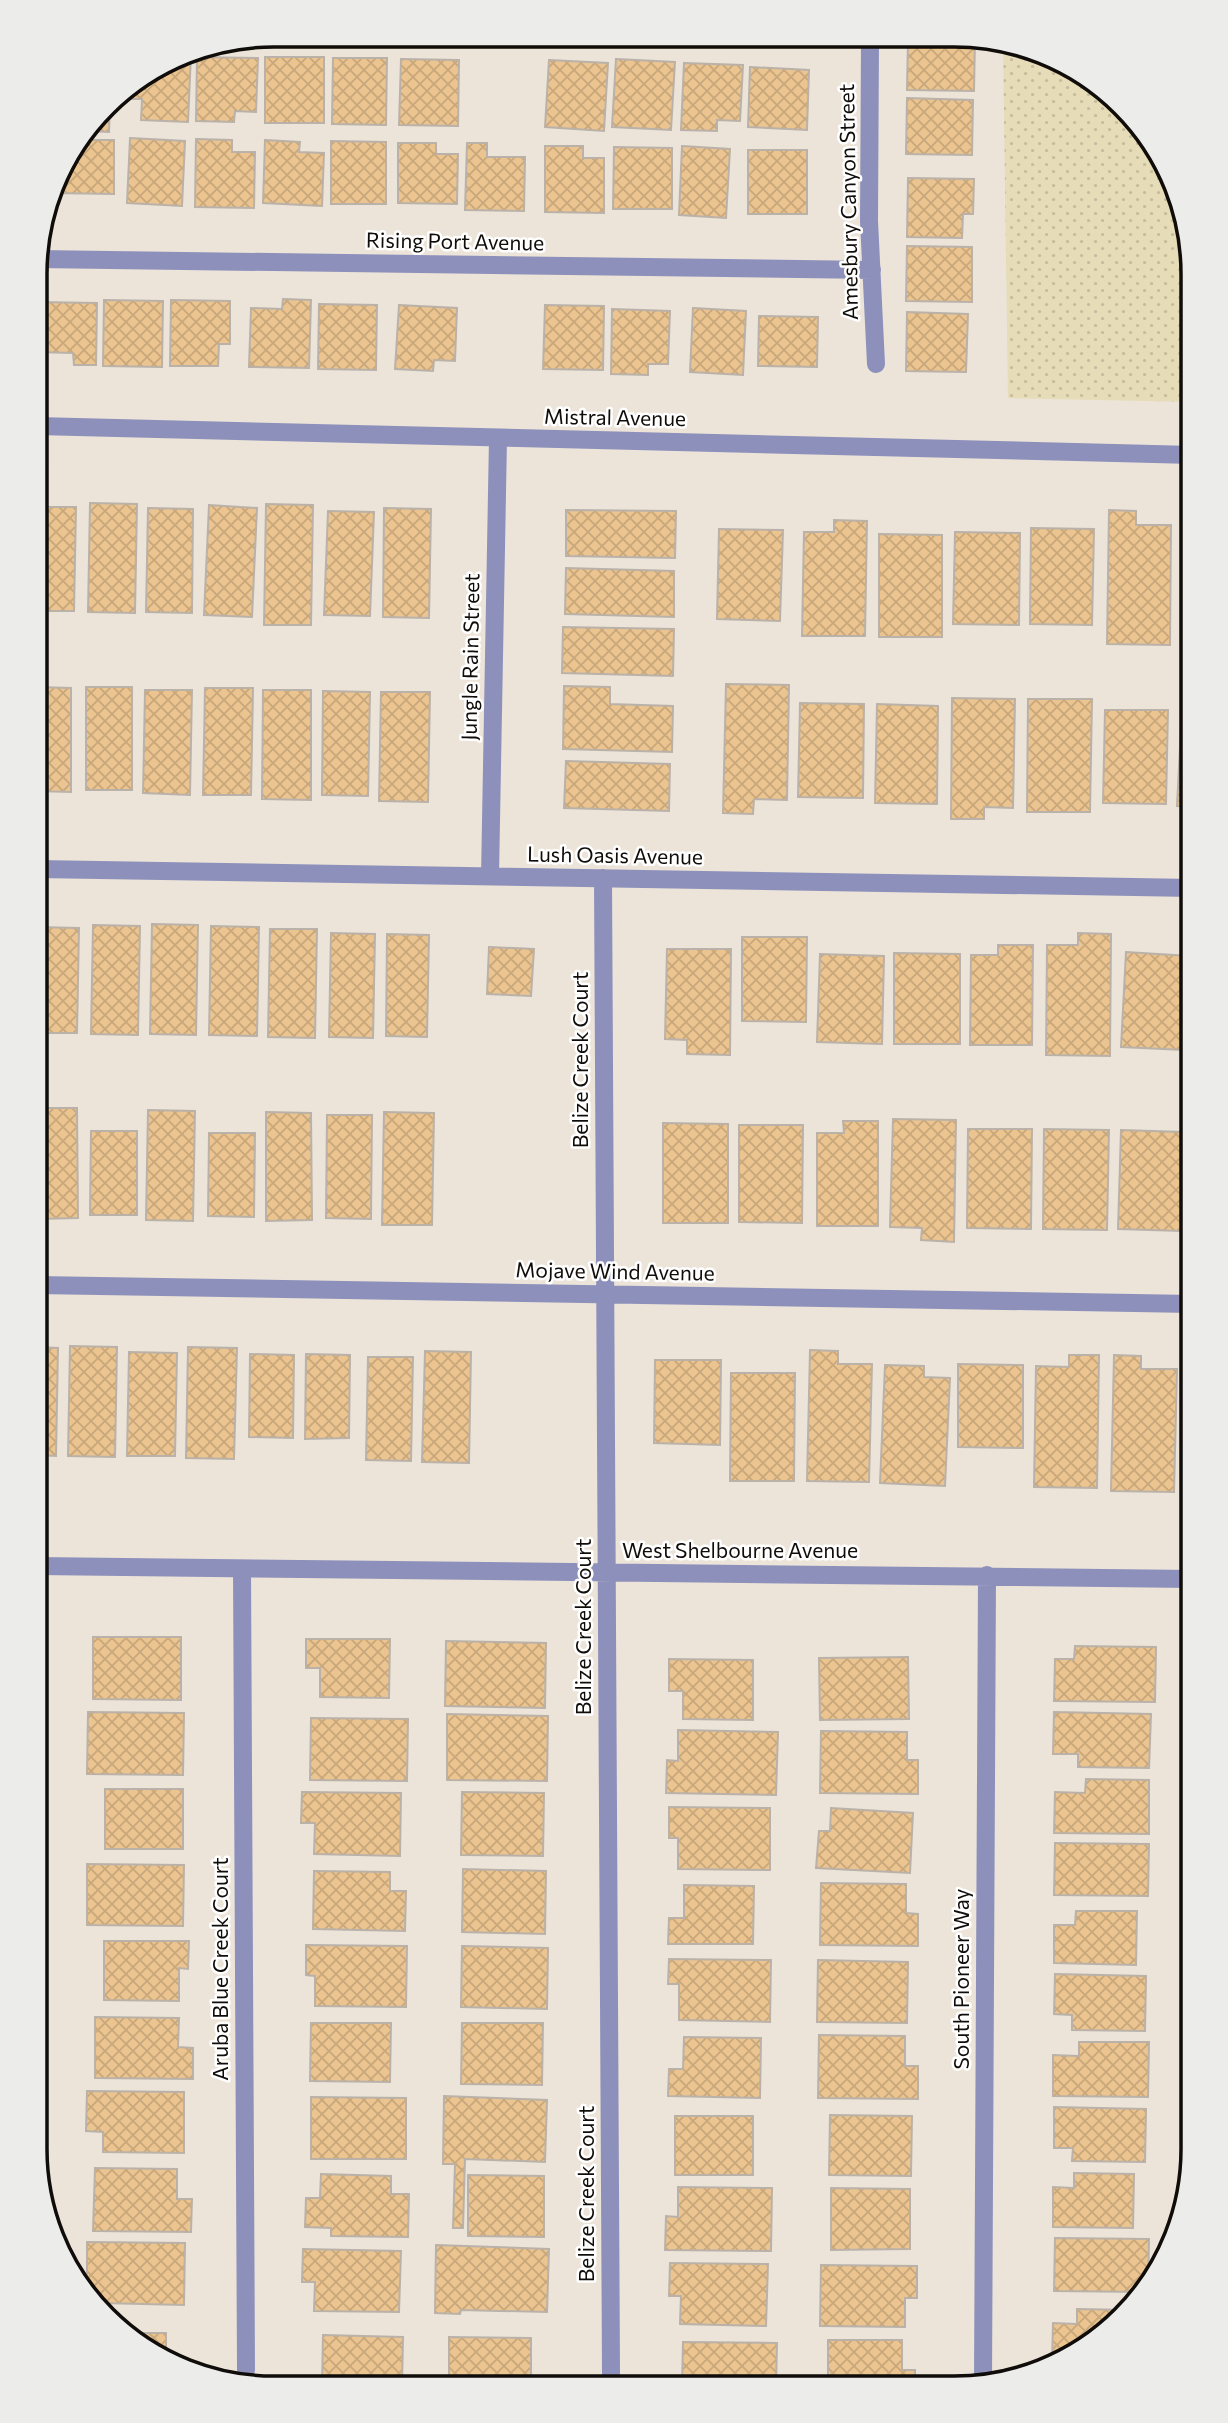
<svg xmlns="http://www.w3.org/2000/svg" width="1228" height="2423" viewBox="0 0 1228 2423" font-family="Commissioner,sans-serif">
  <defs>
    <pattern id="sand-dots" width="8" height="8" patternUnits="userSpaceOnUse" patternTransform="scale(1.75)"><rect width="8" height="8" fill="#e6dcb7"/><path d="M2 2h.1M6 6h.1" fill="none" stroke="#c4bc9c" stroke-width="1.8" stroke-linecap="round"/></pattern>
    <pattern id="building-cross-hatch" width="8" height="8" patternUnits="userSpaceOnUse" patternTransform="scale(1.75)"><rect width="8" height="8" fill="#ebc490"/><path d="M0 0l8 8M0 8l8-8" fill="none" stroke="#c8a77b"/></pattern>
  </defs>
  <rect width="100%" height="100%" fill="#ece4d9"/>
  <path fill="url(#sand-dots)" d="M1003 41 1111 94 1180 198 1193 274V402L1008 398Z"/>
  <path fill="url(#building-cross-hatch)" stroke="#bab2a8" stroke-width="2" d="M908 39H975L974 91 907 90Z
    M182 54H191L188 122 141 120 142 99H129V86Z
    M197 57 258 58 256 112 235 111 234 122 196 121Z
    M265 57H324V123H265Z
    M333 58H387L386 125 332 124Z
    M401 59 459 60 458 126 399 125Z
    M616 59 675 62 671 130 612 127Z
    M549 60 608 63 604 131 545 127Z
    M684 63 743 65 740 121 717 120V131L681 130Z
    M750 67 809 70 807 130 748 127Z
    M907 98 973 100 972 155 906 154Z
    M110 103 109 132 88 131Z
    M130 138 185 141 182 206 127 203Z
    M196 139 232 140V152H255L254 208 195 207Z
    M81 140H114V194L52 193 60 168Z
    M265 140 300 142 299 152 324 153 322 206 263 203Z
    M331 141 386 142V204H331Z
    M398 143H436V154H458L457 204 398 203Z
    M467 143H487V157H525L524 211 465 210Z
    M545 146H583V158H604V213L545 212Z
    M682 146 730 149 726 218 679 215Z
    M614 147 672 148V209H613Z
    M748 150H807V214H748Z
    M908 178 974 179 973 214H963L962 238 907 237Z
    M907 246 972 247V302L906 301Z
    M283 299 311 300 309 368 249 367 251 308 282 309Z
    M104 300 163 301 162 367 103 366Z
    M171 300 230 301V344H219L218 366H170Z
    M37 302 97 303 96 365H74L73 353 37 352Z
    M319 304 377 305 376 370 318 369Z
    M399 305 457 308 455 361 434 360 433 371 395 369Z
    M545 305 604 306 603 370 543 369Z
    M693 308 746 311 743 375 690 372Z
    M612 309 670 311 668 364H648V375L611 374Z
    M907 312 968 314 966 372 906 371Z
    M759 316 818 317 817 367 758 366Z
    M90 503 137 504 135 613 88 612Z
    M266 504 313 505 311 625H264Z
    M209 505 257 508 252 617 204 615Z
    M37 507H76L74 611H37Z
    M148 508 193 509 192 613 146 612Z
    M384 508 431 509 429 618 383 617Z
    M566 510 676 511 675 558 566 556Z
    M1109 510 1136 511V525H1171L1170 645 1107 644Z
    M328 511 374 512 370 616 324 615Z
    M834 520 867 521 865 636H802L804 532H834Z
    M1031 528 1094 529 1092 625 1030 624Z
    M719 529 783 530 780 621 717 619Z
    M955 532 1020 533 1019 625 953 624Z
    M879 534 942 535V637H879Z
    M1183 537 1193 538V644H1182Z
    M566 568 674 571V617L565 614Z
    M563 627 674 629 673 676 562 673Z
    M726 684 789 685 787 800 754 799 753 814 723 813Z
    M564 686 610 687V704L673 706 672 752 563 749Z
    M37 687 71 688V792L36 791Z
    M86 687H132V790H86Z
    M205 688H253L251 795H203Z
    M145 690H192L190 795 143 793Z
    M263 690H311V800L262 799Z
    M323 691 370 692 368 796 322 795Z
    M381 692H430L428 802 379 801Z
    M952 698 1015 699 1013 808 984 807V819H951Z
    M1028 699H1092L1090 812H1027Z
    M800 703 864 704 863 798 798 797Z
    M877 704 938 706 937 804 875 803Z
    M1182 708H1193V807L1177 806Z
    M1105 710H1168L1166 804 1103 803Z
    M566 761 670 764 669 811 564 808Z
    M152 924 198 925 196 1035 150 1034Z
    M93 925 140 926 138 1035 91 1034Z
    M211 926 259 927 257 1036 209 1035Z
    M36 927 79 928 77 1033H36Z
    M270 929H317L315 1038 268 1037Z
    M331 933 375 934 373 1038 329 1037Z
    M1078 933 1111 934 1110 1056 1046 1055 1047 945H1078Z
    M387 934 429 935 427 1037 386 1036Z
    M742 937H807L806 1022 742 1021Z
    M998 945H1033L1032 1045H970L971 955H998Z
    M489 947 534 949 531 996 487 994Z
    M667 949H731L730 1055 687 1054V1040L665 1039Z
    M1126 952 1189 956 1183 1050 1121 1047Z
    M894 953 960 954V1044H894Z
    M820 954 884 956 882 1044 817 1042Z
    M36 1108H77L78 1218 36 1219Z
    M148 1110 195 1111 193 1221 146 1220Z
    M266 1112 311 1113 312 1220 266 1221Z
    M384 1112 434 1113 432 1225H382Z
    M327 1115H372L371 1219 326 1218Z
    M893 1119 956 1120 954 1242 921 1240 922 1228 890 1227Z
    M843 1121H878V1226H817V1133H844Z
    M663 1123 728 1124V1223H663Z
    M739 1125H803L802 1223 739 1222Z
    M968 1129H1032L1031 1229 967 1228Z
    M1044 1129 1109 1130 1107 1230 1043 1229Z
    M1121 1130 1183 1132 1181 1231 1118 1229Z
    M91 1131H137V1215H90Z
    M209 1133H255L254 1217 208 1216Z
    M70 1346 117 1347 115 1457 68 1456Z
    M36 1347 58 1348 56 1456 36 1455Z
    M188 1347 237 1348 234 1459 186 1458Z
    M810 1350 838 1351V1364H872L869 1482 807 1481Z
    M425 1351 471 1352 469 1463 422 1462Z
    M129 1352 177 1353 175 1456H127Z
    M250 1354 294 1355 293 1438 249 1437Z
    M306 1354 350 1355 349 1438 305 1439Z
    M1069 1355H1099L1097 1488 1034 1487 1036 1366 1069 1367Z
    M1114 1355 1141 1356V1369H1177L1174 1492 1111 1491Z
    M368 1357H413L411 1461 366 1460Z
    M655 1360H721L720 1445 654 1443Z
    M958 1364 1023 1365V1448L958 1447Z
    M885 1365 924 1366V1377L950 1378 945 1486 880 1483Z
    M1190 1368H1193V1449L1185 1448Z
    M731 1373H795L794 1481H730Z
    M93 1637H181V1700L93 1699Z
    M306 1639H390L389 1698 320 1697V1668H306Z
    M446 1641 546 1643 545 1708 445 1706Z
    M1075 1646 1156 1647 1155 1702 1054 1701 1055 1659H1074Z
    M908 1657 909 1719 820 1720 819 1658Z
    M669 1659 753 1660V1720L683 1719V1691H669Z
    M88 1712 184 1713 183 1775 87 1774Z
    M1054 1712 1151 1714 1149 1768 1078 1767V1754H1053Z
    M447 1714 548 1716 547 1781 447 1780Z
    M311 1718 408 1719 407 1781 310 1780Z
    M678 1730 778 1732 776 1795 666 1793 667 1760 678 1761Z
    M821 1731 907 1732V1760H918V1794L820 1793Z
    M35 1748H42V1774H35Z
    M1086 1779 1149 1780V1834L1054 1833 1055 1792 1085 1793Z
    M43 1786 44 1849H35V1787Z
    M105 1789H183V1849H105Z
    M302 1792 401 1793 400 1856 314 1854 315 1823H301Z
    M462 1792 544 1793 543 1856 461 1855Z
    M669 1807 770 1808V1870L678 1869V1838H669Z
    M831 1808 913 1813 910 1873 816 1868 819 1831H830Z
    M1055 1843 1149 1844 1148 1896 1054 1895Z
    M87 1864 184 1865 183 1926 87 1925Z
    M35 1865H38L37 1925H35Z
    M463 1869 546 1871 545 1934 462 1932Z
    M314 1871 390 1872V1891H406L405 1931 313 1929Z
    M821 1883 906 1884V1913L918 1914V1946L820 1945Z
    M684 1885 754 1886 753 1944H668L669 1918H684Z
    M1076 1911H1137L1136 1965 1054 1963V1925H1075Z
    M35 1939H46L45 2000H35Z
    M104 1941H189L188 1969 179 1968V2001L104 2000Z
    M306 1945 407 1946 406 2007 315 2006V1976L306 1975Z
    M462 1946 548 1948 547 2009 461 2007Z
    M669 1959 771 1960 770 2022 679 2020V1984H668Z
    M818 1960 908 1962 907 2023 817 2022Z
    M1055 1974 1146 1976 1145 2031 1072 2030V2015L1054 2014Z
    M95 2017 179 2018 178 2047 193 2048V2079L95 2078Z
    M311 2023H391L390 2082 310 2081Z
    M462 2023H543L542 2085 461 2084Z
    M819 2035 905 2036V2066H918V2099L818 2098Z
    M684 2037 761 2038 760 2098 668 2096 669 2069H683Z
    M1079 2042H1149L1148 2097 1053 2096V2055L1079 2056Z
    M35 2091H44V2152H35Z
    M87 2091 184 2092V2153L103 2152V2132L86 2131Z
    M444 2096 547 2100 545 2162 465 2159 463 2228H453L455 2164H443Z
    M311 2097 406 2098V2159H311Z
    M1054 2107 1146 2109 1145 2162 1072 2161 1073 2148H1054Z
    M830 2115 912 2116 911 2176 829 2175Z
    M675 2116H753V2175H675Z
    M95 2168 177 2169V2199H192L191 2232 93 2231Z
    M1074 2173 1134 2174 1133 2228 1053 2227V2187L1074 2188Z
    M321 2174 391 2176V2194H409L408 2237 331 2236V2228L305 2227 306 2198H320Z
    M468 2175 544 2176V2237L468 2236Z
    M678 2187 772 2188 771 2251 665 2250 666 2216 678 2217Z
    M831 2188 910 2189V2249L831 2250Z
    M1055 2238 1149 2239 1148 2287 1145 2292 1054 2291Z
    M87 2242 185 2243 184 2305 100 2303 87 2285Z
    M436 2245 549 2249 547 2312 461 2310 460 2314 435 2313Z
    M303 2249 401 2251 399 2312 314 2311 315 2282H302Z
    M670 2263 768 2264 766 2326 680 2324 681 2296H669Z
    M821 2265 917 2266V2298H905V2327L820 2326Z
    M1077 2309 1127 2310 1087 2348 1052 2363 1053 2323 1077 2324Z
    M122 2333H166V2362Z
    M323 2335 403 2337 402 2386H322Z
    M449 2337 531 2338V2387H449Z
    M828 2340H902V2370H915V2388H828Z
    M683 2342 777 2343 776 2387H682Z"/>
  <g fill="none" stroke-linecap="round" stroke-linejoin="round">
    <path stroke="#8d90bb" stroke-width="18" d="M870 39 869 221 876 364
      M37 259 872 270
      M37 426 1193 455
      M36 869 1193 888
      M490 876 498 438
      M603 878 611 2374
      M36 1285 1193 1304
      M36 1566 1193 1579
      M242 1569 246 2370
      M983 2383 987 1575"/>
  </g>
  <g text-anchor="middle" stroke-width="5" stroke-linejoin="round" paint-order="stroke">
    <g font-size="21" fill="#0f0c09" stroke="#fff">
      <text transform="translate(849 202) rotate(-91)" y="7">Amesbury Canyon Street</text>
      <text transform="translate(455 242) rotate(1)" y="7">Rising Port Avenue</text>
      <text transform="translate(615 418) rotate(1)" y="7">Mistral Avenue</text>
      <text transform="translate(471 657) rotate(-89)" y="7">Jungle Rain Street</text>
      <text transform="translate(615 856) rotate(1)" y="7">Lush Oasis Avenue</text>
      <text transform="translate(581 1060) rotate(-90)" y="7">Belize Creek Court</text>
      <text transform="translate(615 1272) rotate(1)" y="7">Mojave Wind Avenue</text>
      <text x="740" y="1558">West Shelbourne Avenue</text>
      <text transform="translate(584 1627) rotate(-90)" y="7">Belize Creek Court</text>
      <text transform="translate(221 1969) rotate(-90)" y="7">Aruba Blue Creek Court</text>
      <text transform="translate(962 1979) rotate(-90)" y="7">South Pioneer Way</text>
      <text transform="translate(587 2194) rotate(-90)" y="7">Belize Creek Court</text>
    </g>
  </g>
  <path d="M0 0H1228V2423H0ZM274 47H954A227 227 0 0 1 1181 274V2149A227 227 0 0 1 954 2376H274A227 227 0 0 1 47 2149V274A227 227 0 0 1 274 47Z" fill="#ececeb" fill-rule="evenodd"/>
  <path fill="none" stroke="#0f0c09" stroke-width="3.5" d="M274 47H954A227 227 0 0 1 1181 274V2149A227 227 0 0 1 954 2376H274A227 227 0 0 1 47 2149V274A227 227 0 0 1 274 47Z"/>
</svg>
